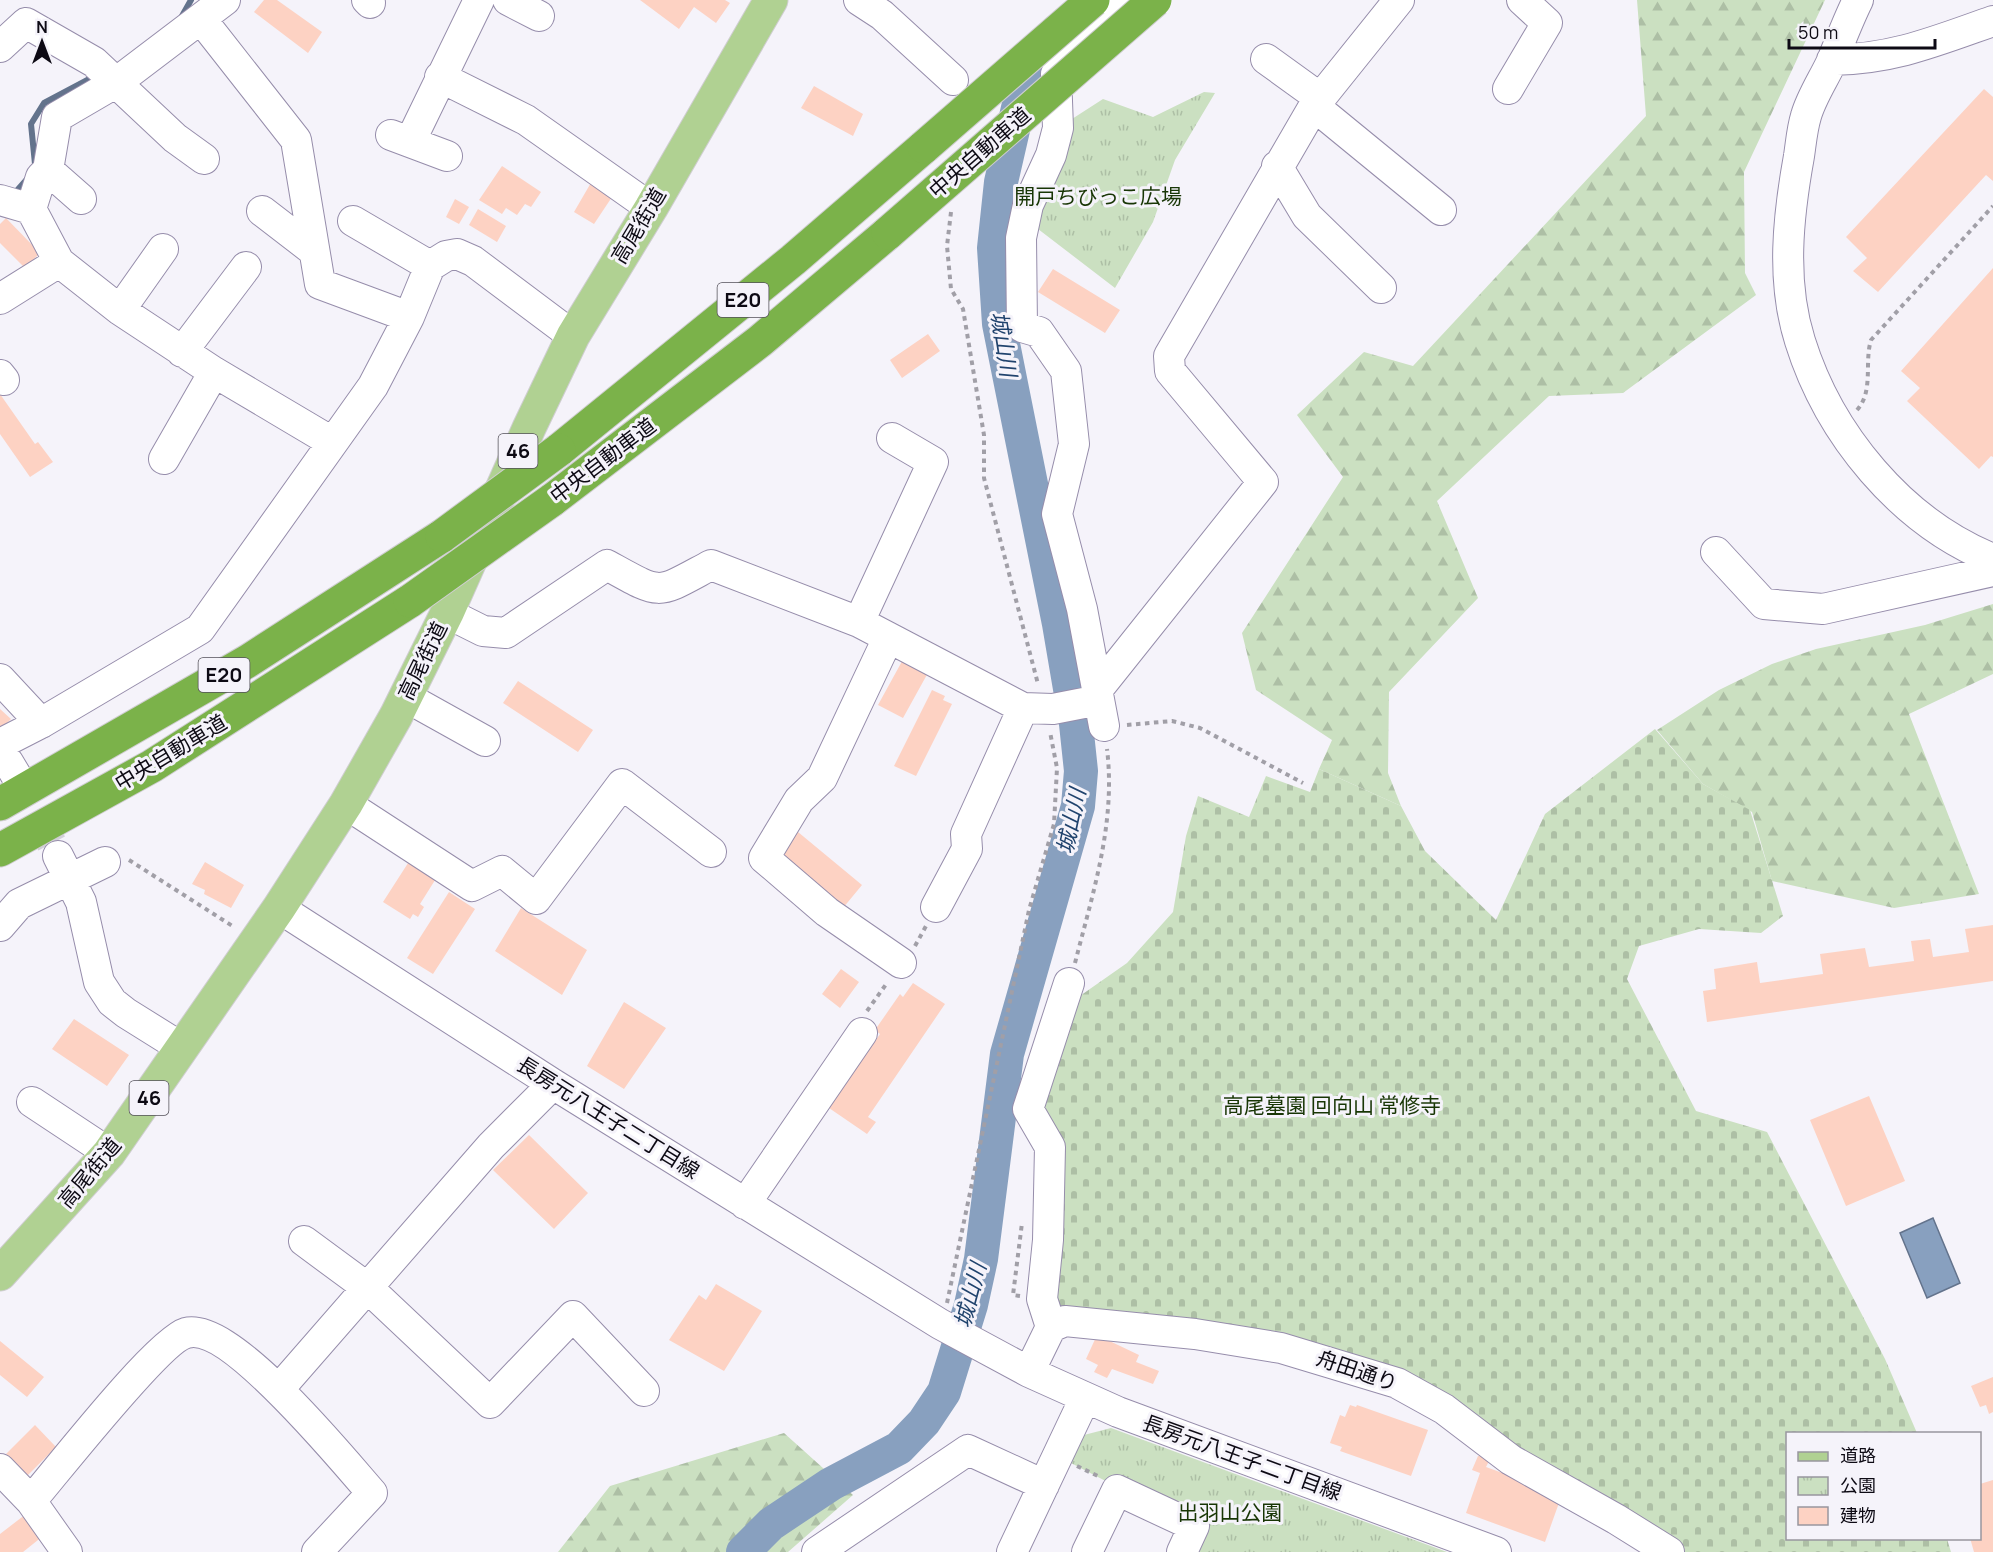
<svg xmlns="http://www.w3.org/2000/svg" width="1993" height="1552" viewBox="0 0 1993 1552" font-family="Manrope,'Noto Sans JP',sans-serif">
  <defs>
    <pattern id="forest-firs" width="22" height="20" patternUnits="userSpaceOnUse" patternTransform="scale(1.5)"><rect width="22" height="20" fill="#cbe0c1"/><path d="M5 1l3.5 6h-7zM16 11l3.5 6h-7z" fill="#adbfa5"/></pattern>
    <pattern id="cemetery-stones" width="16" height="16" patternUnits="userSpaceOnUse" patternTransform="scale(1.5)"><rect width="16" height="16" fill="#cbe0c1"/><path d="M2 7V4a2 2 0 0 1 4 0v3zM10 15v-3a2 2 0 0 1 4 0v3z" fill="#adbfa5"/></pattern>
    <pattern id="park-tufts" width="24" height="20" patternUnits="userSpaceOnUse" patternTransform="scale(1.5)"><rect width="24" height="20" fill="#cbe0c1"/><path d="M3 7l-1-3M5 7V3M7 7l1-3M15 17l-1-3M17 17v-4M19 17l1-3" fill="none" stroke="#adbfa5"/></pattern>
  </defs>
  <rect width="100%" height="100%" fill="#f5f3fa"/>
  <path fill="url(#forest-firs)" d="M1637 0H1825L1744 172 1745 273 1756 295 1623 393 1549 396 1437 501 1478 598 1389 692 1388 773 1401 806 1319 769 1332 740 1256 690 1242 633 1343 477 1297 415 1364 352 1413 366 1646 116Z
    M1993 604V674L1909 714 1979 894 1894 908 1772 881 1752 812 1703 784 1657 730 1719 690 1772 664 1816 649 1925 625Z
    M784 1433 853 1495 788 1552H558L610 1486Z"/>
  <path fill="url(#cemetery-stones)" d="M1655 729 1703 784 1750 810 1783 916 1761 933 1699 929 1639 946 1627 979 1696 1111 1767 1132 1885 1359 1917 1433 1788 1434V1538L1947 1539 1951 1552H1669L1397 1383 1048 1315 1034 1105 1057 1012 1127 963 1173 912 1186 836 1198 796 1249 817 1266 776 1310 792 1319 769 1401 806 1425 851 1496 920 1545 814Z"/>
  <path fill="url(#park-tufts)" d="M1204 92 1215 93 1175 160 1153 222 1115 288 1025 219 1058 128 1103 99 1153 117Z
    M1111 1428 1447 1552H1182L1194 1527 1071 1463 1084 1435Z"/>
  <path fill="#88a0bf" stroke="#63738c" stroke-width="1.5" d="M1933 1218 1960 1283 1927 1298 1900 1233Z"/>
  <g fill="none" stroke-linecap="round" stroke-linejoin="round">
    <path stroke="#63738c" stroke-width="6" d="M182 16 191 0
      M35 164 31 124 44 103 95 76
      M13 195 28 178"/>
    <path stroke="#88a0bf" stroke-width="34" d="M743 1552 771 1524 831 1484 899 1448 924 1422 944 1392 971 1305 981 1259 1007 1054 1078 806 1081 771 1076 724 1059 624 999 324 994 248 1001 182 1018 108 1056 32"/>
  </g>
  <path fill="#fdd2c3" d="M264 0H277L322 32 308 53 254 12Z
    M640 0H725L730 3 716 23 694 7 679 29Z
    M814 86 863 114 853 136 801 108Z
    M1984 89 1993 97V181L1986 175 1878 292 1853 271 1867 258 1846 237Z
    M502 166 541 192 531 207 525 204 517 215 506 208 502 214 479 200Z
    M592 181 614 194 594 224 574 212Z
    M455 199 469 207 459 224 446 217Z
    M478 209 506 226 497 242 469 225Z
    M6 218 40 253 25 268 0 243V224Z
    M1993 268V457L1991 456 1979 469 1907 401 1920 388 1901 371Z
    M1053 269 1120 310 1105 333 1038 292Z
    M928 334 940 351 902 378 890 360Z
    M0 394 35 444 38 442 53 462 30 477 0 434Z
    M906 654 929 671 903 718 878 705Z
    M518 681 593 730 578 752 503 703Z
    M932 690 945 696 943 700 952 704 916 776 894 766Z
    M0 709 11 719 0 730Z
    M798 832 862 885 843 908 778 856Z
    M410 860 437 877 420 904 424 907 418 917 413 914 410 919 383 902Z
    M205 862 244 885 231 908 204 894 205 890 192 884Z
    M449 892 475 909 433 974 407 958Z
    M521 908 587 950 562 995 495 951Z
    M1993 925V981L1707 1022 1703 991 1716 989 1714 969 1757 962 1760 983 1823 974 1820 954 1865 948 1869 967 1914 961 1911 941 1930 939 1933 957 1969 952 1965 929Z
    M841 969 859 982 840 1008 822 994Z
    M913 983 945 1004 868 1117 876 1122 867 1134 829 1108 880 1034 875 1030 900 994 903 997Z
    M624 1002 666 1028 624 1089 587 1066Z
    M74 1019 129 1055 107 1086 52 1049Z
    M1869 1096 1905 1181 1846 1206 1810 1120Z
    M529 1135 588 1193 554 1229 493 1170Z
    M716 1284 762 1311 724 1371 669 1340 699 1295 706 1300Z
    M1097 1335 1139 1355 1136 1362 1159 1371 1153 1384 1112 1369 1107 1378 1094 1372 1098 1365 1086 1359Z
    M0 1341 44 1377 27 1397 0 1375Z
    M1993 1377V1412L1989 1414 1986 1405 1980 1407 1971 1386Z
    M1350 1405 1356 1407 1357 1405 1428 1430 1411 1476 1340 1451 1342 1447 1330 1443 1340 1415 1345 1417Z
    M35 1425 56 1447 27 1476 6 1454Z
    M1478 1456H1485L1489 1461 1486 1467 1530 1483 1560 1500 1545 1542 1466 1513 1480 1473 1472 1470Z
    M1993 1480V1552H1974L1970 1538H1980V1484Z
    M26 1514 43 1536 23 1552H0V1534Z"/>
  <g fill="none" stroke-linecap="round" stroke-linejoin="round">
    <path stroke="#d2d0d8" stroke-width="30" stroke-dasharray="30 15" stroke-linecap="butt" d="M17 777 54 848"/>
    <g stroke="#968dab" stroke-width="32">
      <path id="minor" d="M225 0 117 82 57 117 48 170 41 177 31 209 59 262 120 310 214 372 332 442
        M367 0 370 3
        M508 0 539 16
        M859 0 882 15 953 80
        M1858 0C1848 20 1840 42 1831 63 1823 80 1811 98 1806 116 1802 129 1801 143 1799 156 1788 217 1781 281 1800 341 1829 434 1901 522 1993 559
        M201 19 296 140 320 284 409 317
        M0 47 26 23 94 62 175 138 204 159
        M1266 59 1320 98
        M1832 60C1894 59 1936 41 1993 21
        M440 77 526 120 651 208
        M1508 89 1547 23 1522 0
        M1314 106 1441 210
        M391 135 447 156
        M410 142 479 0
        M1277 166 1307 216 1381 288
        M48 170 81 199
        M0 200 31 209
        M262 211 314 251
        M353 221 430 266
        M0 299 59 262
        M120 310 163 249
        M182 352 246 267
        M0 375 4 380
        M164 459 214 372
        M1716 552 1764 604 1823 609 1993 571
        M447 613 483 631 506 633 607 565C663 596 655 595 711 565L859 622 1023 708 1053 709 1099 700
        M859 622 933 462 892 438
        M888 638 822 778 799 800 764 858 827 912 901 963
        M0 679 41 723
        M1098 689 1263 482 1170 371 1169 356 1314 106 1399 0
        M406 697 485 741
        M1104 726 1082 609 1057 514 1074 444 1066 371 1039 332 1022 327 1021 238 1028 205 1051 155 1058 128 1056 74 1067 52 1112 8 1116 0
        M0 744 41 723 200 629 373 386 409 317 430 266 446 256 457 254 473 261 573 336
        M0 755 8 762 17 777
        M346 804 472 886 502 871 536 899 622 784 711 852
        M58 856 81 902 99 982 112 1002 126 1013 182 1048
        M936 907 967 849 966 834 1023 708
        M279 908 553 1084 940 1324 1029 1372 1118 1412 1496 1552
        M0 926 19 904 105 862
        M32 1102 109 1153
        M745 1204 862 1033
        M304 1241 369 1289 490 1403 573 1316 644 1391
        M1051 1327 1042 1299 1048 1240 1050 1147 1028 1109 1069 983
        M1029 1372 1051 1327 1065 1321 1195 1334 1281 1348 1397 1383 1444 1409 1511 1460 1616 1519 1669 1552
        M279 1389 491 1146 553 1084
        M0 1469 31 1501 67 1552
        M31 1501C56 1472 158 1341 186 1333 230 1321 343 1460 372 1493L317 1552
        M817 1552 968 1450 1044 1485
        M1012 1552 1085 1398
        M1087 1552 1117 1490 1194 1526 1182 1552"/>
    </g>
    <g stroke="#cfced0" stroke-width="35">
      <path id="major" d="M0 1274 109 1153 279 908 346 804 396 716 447 613 529 428 573 336 651 208 771 0"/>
    </g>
    <g stroke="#cfced0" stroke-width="35">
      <path id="highway" d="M559 450 793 260 924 147
        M552 500 760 341 888 233
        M0 804 248 661 442 536
        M0 850 152 766 410 601"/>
    </g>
    <path stroke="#a19fa7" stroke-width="4" stroke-dasharray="4.5 4.5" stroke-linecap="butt" d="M951 212 947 246 951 289 963 309 984 435V478L1038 684
      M1857 410C1874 391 1864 363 1871 340L1993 206
      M1127 725 1172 721 1200 728 1303 783
      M129 860 234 927
      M915 946 926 926
      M1075 963C1093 892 1116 823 1107 749
      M867 1011 887 983
      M1020 1296 1013 1295 1022 1223
      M947 1303 1029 910 1054 824 1057 768 1050 732
      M1077 1466 1100 1477"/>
    <use href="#minor" stroke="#fff" stroke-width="30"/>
    <use href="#major" stroke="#b0d192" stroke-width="33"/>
    <use href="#highway" stroke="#7bb24a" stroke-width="33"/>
    <g stroke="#cfced0" stroke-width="35" stroke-linecap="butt">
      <path id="highway-bridge" d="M924 147 1093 0
        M888 233 1155 0
        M442 536 559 450
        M410 601 552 500"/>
    </g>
    <use href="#highway-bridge" stroke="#7bb24a" stroke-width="33"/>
  </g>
  <g text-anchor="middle" stroke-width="6" stroke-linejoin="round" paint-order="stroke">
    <g fill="#f5f3fa" stroke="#535059" stroke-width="1.5">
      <rect x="717.5" y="283" width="51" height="34" rx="4.5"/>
      <rect x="498.5" y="434" width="39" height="34" rx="4.5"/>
      <rect x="198.5" y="658" width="51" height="34" rx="4.5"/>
      <rect x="129.5" y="1081" width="39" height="34" rx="4.5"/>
    </g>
    <g font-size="20" font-weight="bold" fill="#0d0a14">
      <text x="743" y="307">E20</text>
      <text x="518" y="458">46</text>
      <text x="224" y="682">E20</text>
      <text x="149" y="1105">46</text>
    </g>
    <g font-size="21" fill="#0d0a14" stroke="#f5f3fa">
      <text transform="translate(980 153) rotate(-41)" y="7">中央自動車道</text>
      <text transform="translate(639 226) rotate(-59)" y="7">高尾街道</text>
      <text transform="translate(603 461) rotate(-37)" y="7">中央自動車道</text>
      <text transform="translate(423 661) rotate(-64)" y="7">高尾街道</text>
      <text transform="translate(171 753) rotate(-31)" y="7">中央自動車道</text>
      <text transform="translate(608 1118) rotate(32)" y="7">長房元八王子二丁目線</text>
      <text transform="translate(90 1173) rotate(-50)" y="7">高尾街道</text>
      <text transform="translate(1357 1371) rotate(19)" y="7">舟田通り</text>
      <text transform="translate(1242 1458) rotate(20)" y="7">長房元八王子二丁目線</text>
    </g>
    <g font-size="21" fill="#183605" stroke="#f5f3fa">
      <text x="1098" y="204">開戸ちびっこ広場</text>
      <text x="1332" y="1113">高尾墓園 回向山 常修寺</text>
      <text x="1230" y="1520">出羽山公園</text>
    </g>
    <g font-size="22" font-style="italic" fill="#20436d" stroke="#f5f3fa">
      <text transform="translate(1004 344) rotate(81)" y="8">城山川</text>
      <text transform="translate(1071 821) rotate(-78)" y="8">城山川</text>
      <text transform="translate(970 1295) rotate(-75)" y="8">城山川</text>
    </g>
  </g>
  <rect x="1786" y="1432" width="195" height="108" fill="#f5f3fa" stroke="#98969e" stroke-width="1.5"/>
  <rect x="1798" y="1452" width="30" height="9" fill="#b0d192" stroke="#98969e" stroke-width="1.5"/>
  <text x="1840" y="1462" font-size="18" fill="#0d0a14">道路</text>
  <rect x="1798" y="1477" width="30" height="18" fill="url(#park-tufts)" stroke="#98969e" stroke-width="1.5"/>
  <text x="1840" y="1492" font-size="18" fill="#0d0a14">公園</text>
  <rect x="1798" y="1507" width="30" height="18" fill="#fdd2c3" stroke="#98969e" stroke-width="1.5"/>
  <text x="1840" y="1522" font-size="18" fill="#0d0a14">建物</text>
  <g transform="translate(42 42)" stroke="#f5f3fa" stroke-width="4.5" paint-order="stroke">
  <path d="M0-4.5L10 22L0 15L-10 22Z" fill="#0d0a14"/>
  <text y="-9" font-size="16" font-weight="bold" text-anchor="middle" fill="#0d0a14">N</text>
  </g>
  <path d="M1789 39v9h146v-9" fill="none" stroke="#0d0a14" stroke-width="3"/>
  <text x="1798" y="39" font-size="18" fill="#0d0a14" stroke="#f5f3fa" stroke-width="4.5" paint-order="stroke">50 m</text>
</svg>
